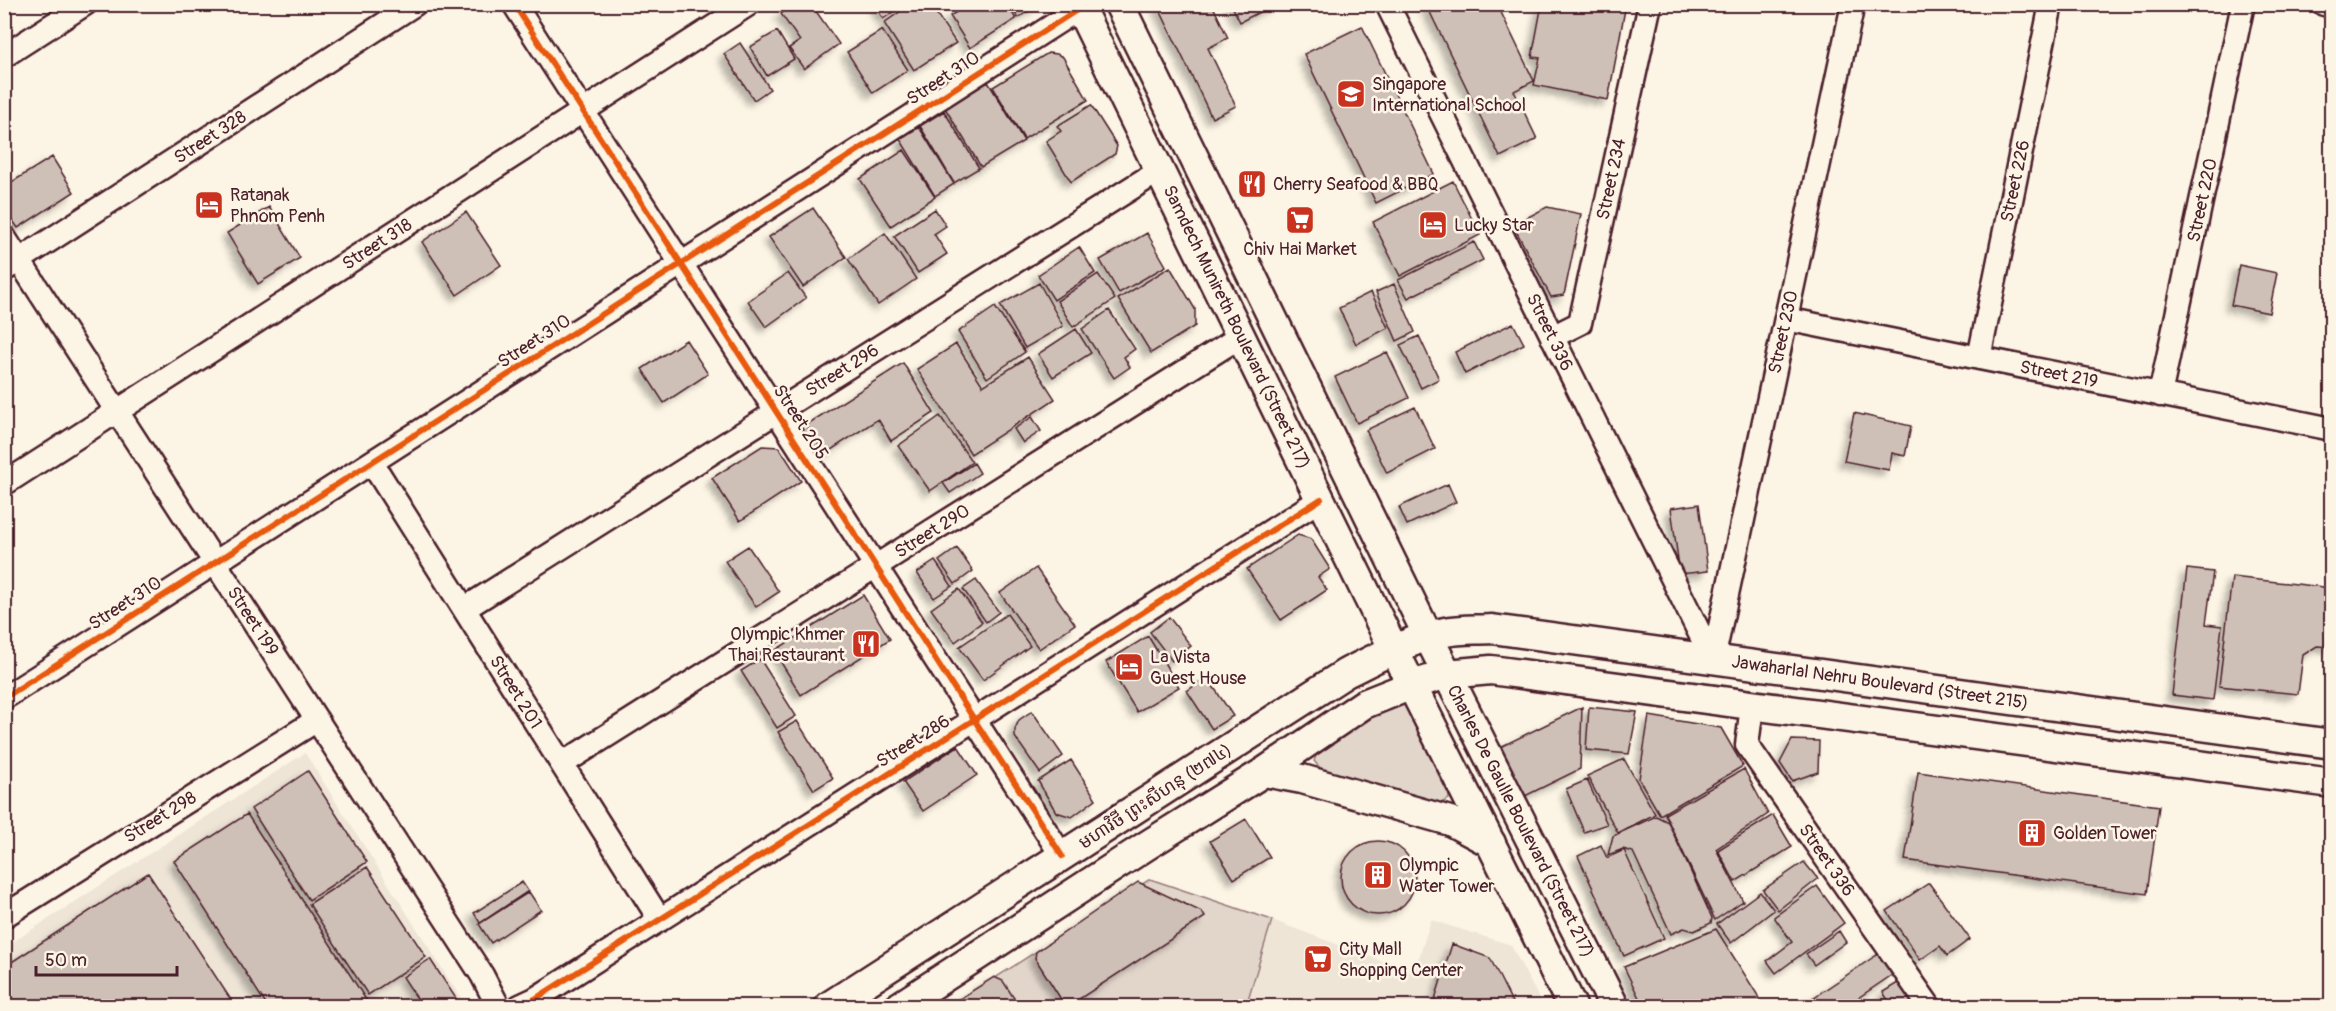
<svg xmlns="http://www.w3.org/2000/svg" width="2336" height="1011" viewBox="0 0 2336 1011" font-family="Pangolin,'Noto Sans Khmer',sans-serif">
  <defs>
    <filter id="shadow"><feDropShadow dx="-5.5" dy="5.5" stdDeviation="3" flood-color="#0004"/></filter>
  </defs>
  <rect width="100%" height="100%" fill="#fcf5e5"/>
  <filter id="ink" filterUnits="userSpaceOnUse"><feTurbulence type="fractalNoise" baseFrequency=".0167" numOctaves="2"/><feDisplacementMap in="SourceGraphic" scale="12" xChannelSelector="R" yChannelSelector="G"/><feConvolveMatrix kernelMatrix="1 2 1 2 8 2 1 2 1" color-interpolation-filters="sRGB"/></filter>
  <g filter="url(#ink)">
    <path fill="#eee5d7" d="M305 753 466 1006H5V947Z
      M1272 920 1414 973 1431 920 1511 945 1543 1006H1246Z"/>
    <path fill="#e2d5ca" stroke="#967a7a" stroke-width="1.5" d="M1403 702 1448 788 1449 799 1439 804 1322 770 1314 761 1319 748 1364 720Z
      M1150 879 1272 920 1246 1006H951Z"/>
    <path fill="#cfc0b7" stroke="#4a1f2b" stroke-width="1.5" filter="url(#shadow)" d="M794 4H811L839 44 804 69 789 48 800 41 781 14Z
      M874 4H905L883 19Z
      M911 4H930L956 43 914 70 884 23Z
      M969 4H1007L1016 19 970 48 950 16Z
      M1010 4H1039L1018 18Z
      M1157 4H1212L1228 38 1208 48 1236 106 1212 118Z
      M1231 4H1275L1240 22Z
      M1426 4H1497L1534 81 1514 91 1537 139 1500 157Z
      M1542 4H1626L1608 100 1534 85 1540 58 1532 57Z
      M1362 26 1434 174 1376 203 1304 54Z
      M882 30 908 70 873 93 847 52Z
      M777 31 794 59 767 76 750 47Z
      M740 43 770 89 754 100 724 54Z
      M1048 53 1057 54 1063 57 1088 100 1024 139 993 87Z
      M988 82 1024 141 981 167 945 108Z
      M1091 105 1117 146 1115 154 1071 182 1046 141 1061 131 1057 126Z
      M944 111 979 168 954 183 920 126Z
      M919 127 954 184 935 196 900 139Z
      M904 150 935 197 891 226 860 179Z
      M52 157 74 192 18 228 4 208V187Z
      M1453 181 1480 235 1400 276 1373 222Z
      M269 207 300 258 258 284 227 233Z
      M1547 207 1581 214 1564 295 1551 297 1513 225Z
      M813 208 846 257 803 287 769 237Z
      M935 209 946 226 934 234 947 254 918 273 894 236Z
      M466 212 501 265 457 295 422 242Z
      M885 233 916 279 878 305 848 259Z
      M1147 233 1166 266 1119 293 1100 260Z
      M1474 242 1483 260 1408 298 1398 280Z
      M1079 247 1095 273 1054 300 1038 275Z
      M2239 265 2277 273 2269 313 2231 305Z
      M1170 267 1195 309V326L1151 353 1118 299Z
      M788 273 806 298 766 327 748 301Z
      M1098 274 1115 299 1073 327 1057 301Z
      M1039 283 1063 326 1025 348 1000 305Z
      M1394 284 1415 332 1397 341 1376 292Z
      M1371 292 1388 328 1356 344 1339 308Z
      M995 307 1025 352 987 378 958 332Z
      M1109 310 1135 349 1124 357 1130 367 1114 378 1082 329Z
      M1513 323 1524 344 1465 374 1455 352Z
      M1076 329 1091 353 1053 377 1038 354Z
      M1419 336 1439 379 1421 388 1400 345Z
      M686 340 708 374 664 403 642 369Z
      M956 344 983 386 1028 357 1055 399 971 454 917 369Z
      M1387 352 1409 398 1357 423 1335 377Z
      M903 363 934 413 891 441 878 419 825 454 806 425Z
      M1415 407 1435 449 1387 473 1366 430Z
      M1854 413 1911 426 1905 456 1892 453 1889 470 1844 461Z
      M940 416 972 462 930 491 898 446Z
      M1032 417 1041 431 1023 443 1014 429Z
      M762 446 779 447 801 481 740 521 712 478Z
      M974 463 980 473 950 493 943 483Z
      M1448 484 1456 502 1407 525 1399 507Z
      M1699 504 1708 571 1680 574 1671 508Z
      M1298 535 1311 539 1330 569 1318 577 1327 590 1281 620 1247 569Z
      M748 546 779 592 756 607 725 561Z
      M957 548 973 571 955 584 939 561Z
      M935 561 952 586 934 598 917 573Z
      M1036 568 1075 624 1039 649 1000 593Z
      M2187 569 2213 572 2206 624 2222 626 2213 700 2172 695Z
      M2232 577 2332 588V647L2317 646 2303 655 2298 694 2219 686Z
      M976 580 999 612 986 622 963 589Z
      M959 589 982 622 955 642 931 609Z
      M863 595 890 639 801 695 774 651Z
      M1007 614 1030 646 983 680 959 647Z
      M1169 617 1191 646 1172 661 1150 632Z
      M1148 636 1179 687 1137 712 1106 662Z
      M760 659 796 716 777 728 741 671Z
      M1207 677 1233 716 1212 729 1187 691Z
      M1582 707 1580 769 1523 797 1500 747Z
      M1589 707 1637 712 1629 754 1586 750Z
      M1032 711 1063 756 1040 773 1015 737V729L1019 720Z
      M1649 716 1721 728 1743 766 1660 815 1639 779Z
      M797 721 833 778 814 790 778 732Z
      M1792 740 1819 741 1818 772 1792 781 1780 763Z
      M958 746 977 775 923 811 903 782Z
      M1624 759 1655 814 1618 833 1587 776Z
      M1071 760 1096 799 1072 817 1056 812 1038 781Z
      M1744 769 1768 814 1716 849 1743 901 1715 920 1665 814Z
      M308 771 367 862 309 900 251 809Z
      M1918 772 2159 806 2147 894 1905 860Z
      M1587 780 1607 824 1584 832 1566 789Z
      M247 814 370 1006H267L174 861Z
      M1773 815 1792 847 1735 882 1718 850Z
      M1656 816 1668 822 1712 918 1711 923 1694 931 1684 928 1671 934 1633 852 1623 849 1608 855 1613 836Z
      M1246 819 1270 857 1234 879 1210 841Z
      M1341 878a37 37 0 1 1 74 0a37 37 0 1 1-74 0Z
      M1601 845 1607 858 1624 850 1664 938 1624 956 1578 856Z
      M1804 862 1818 879 1778 910 1763 890Z
      M367 867 426 957 368 995 309 904Z
      M148 873 235 1006H4V967Z
      M522 882 528 891 480 923 474 913Z
      M1138 882 1202 912 1205 917 1070 1005 1064 1004 1035 958 1036 952Z
      M1929 883 1970 939 1947 956 1940 946 1920 960 1887 911Z
      M1817 886 1844 923 1776 973 1767 961 1792 942 1774 917Z
      M529 892 541 910 491 943 479 924Z
      M1760 892 1774 910 1731 943 1717 924Z
      M1716 929 1757 994 1762 1006H1643L1624 967Z
      M1839 931 1846 942 1814 965 1806 954Z
      M1452 944 1490 958 1514 1006H1433Z
      M1881 952 1892 975 1846 1006H1810L1807 1002Z
      M430 959 459 1003 454 1006H422L403 977Z
      M994 977 1003 981 1019 1006H948Z
      M1901 981 1917 1006H1890L1891 1005 1883 992Z"/>
    <g fill="none" stroke-linecap="round" stroke-linejoin="round">
      <g stroke="#4a1f2b" stroke-width="27">
        <path id="minor" d="M514 4 1062 856
          M1387 4 1713 660
          M2324 4 2332 6
          M4 56 85 4
          M4 237 482 975 498 1006
          M4 270 415 4
          M1786 319 2332 429
          M1552 337 1580 323 1650 4
          M1979 358 2051 4
          M2160 395 2243 4
          M372 463 660 920
          M4 484 749 4
          M464 609 1160 170
          M1713 660 1853 4
          M4 698 1080 8
          M1752 706 1747 745 1929 1006
          M562 764 1241 336
          M4 916 317 720
          M520 1006 535 999 1321 499"/>
      </g>
      <g stroke="#4a1f2b" stroke-width="33">
        <path id="major" d="M1078 4 1394 650 1572 1006
          M1119 4 1428 636 1614 1006
          M1264 772 1302 779 1450 821 1491 843
          M829 1006 1346 673C1377 658 1410 639 1445 632 1460 629 1476 630 1492 629L2332 744
          M900 1006 1146 846 1264 772 1364 704 1412 685 1447 674 1491 670 2332 783"/>
      </g>
      <use href="#minor" stroke="#fcf5e5" stroke-width="22"/>
      <use href="#major" stroke="#fcf5e5" stroke-width="28"/>
      <g stroke="#fcf5e5" stroke-width="10">
        <path id="cycleway" d="M514 4 1062 856
          M4 698 1080 8
          M520 1006 535 999 1321 499"/>
      </g>
      <use href="#cycleway" stroke="#e8590c" stroke-width="6"/>
    </g>
  </g>
  <defs>
    <g id="school-square" transform="scale(1.5)"><rect x="-9" y="-9" width="18" height="18" rx="4" fill="#c8321e" stroke="#fcf5e5"/><path d="M0-5L7-2L0 1L-7-2ZM-4 1L0 2.5L4 1V4Q0 6-4 4Z" fill="#fff"/></g>
    <g id="restaurant-square" transform="scale(1.5)"><rect x="-9" y="-9" width="18" height="18" rx="4" fill="#c8321e" stroke="#fcf5e5"/><path d="M-5-6h1v4h1v-4h1v4h1v-4h1v5L-1.5 .5V6h-2V.5L-5-1ZM5-6V6H3V1.5H1.5Q1.5-4 5-6Z" fill="#fff"/></g>
    <g id="hotel-square" transform="scale(1.5)"><rect x="-9" y="-9" width="18" height="18" rx="4" fill="#c8321e" stroke="#fcf5e5"/><path d="M-6-4.5h1.5V1H6V5H4.5V3h-9V5H-6ZM-4 0a1.8 1.8 0 1 1 3.6 0ZM.5 0V-2.5h3Q6-2.5 6 0Z" fill="#fff"/></g>
    <g id="supermarket-square" transform="scale(1.5)"><rect x="-9" y="-9" width="18" height="18" rx="4" fill="#c8321e" stroke="#fcf5e5"/><path d="M-6-5.5h2.5l.6 2H6L4.5 2H-2.5L-4.4-4H-6ZM-1.5 3.2a1.3 1.3 0 1 0 .1 0ZM3 3.2a1.3 1.3 0 1 0 .1 0Z" fill="#fff"/></g>
    <g id="building-square" transform="scale(1.5)"><rect x="-9" y="-9" width="18" height="18" rx="4" fill="#c8321e" stroke="#fcf5e5"/><path d="M-4-6H4V6H1V3H-1V6H-4ZM-2.5-4.3h1.7v1.8h-1.7ZM.8-4.3h1.7v1.8H.8ZM-2.5-1h1.7V.8h-1.7ZM.8-1h1.7V.8H.8Z" fill="#fff"/></g>
  </defs>
  <g fill-rule="evenodd">
    <use href="#school-square" x="1351" y="94"/>
    <use href="#restaurant-square" x="1252" y="184"/>
    <use href="#hotel-square" x="209" y="205"/>
    <use href="#supermarket-square" x="1300" y="220"/>
    <use href="#hotel-square" x="1433" y="225"/>
    <use href="#restaurant-square" x="866" y="644"/>
    <use href="#hotel-square" x="1129" y="667"/>
    <use href="#building-square" x="2032" y="833"/>
    <use href="#building-square" x="1378" y="875"/>
    <use href="#supermarket-square" x="1318" y="959"/>
  </g>
  <g text-anchor="middle" stroke-width="5" stroke-linejoin="round" paint-order="stroke">
    <g font-size="18" fill="#4a1f2b" stroke="#fcf5e5">
      <text transform="translate(943 78) rotate(-33)" y="6">Street 310</text>
      <text transform="translate(210 137) rotate(-33)" y="6">Street 328</text>
      <text transform="translate(1611 179) rotate(-78)" y="6">Street 234</text>
      <text transform="translate(2015 181) rotate(-78)" y="6">Street 226</text>
      <text transform="translate(2202 200) rotate(-78)" y="6">Street 220</text>
      <text transform="translate(377 244) rotate(-33)" y="6">Street 318</text>
      <text transform="translate(1237 327) rotate(64)" y="6">Samdech Munireth Boulevard (Street 217)</text>
      <text transform="translate(1550 332) rotate(64)" y="6">Street 336</text>
      <text transform="translate(1783 332) rotate(-78)" y="6">Street 230</text>
      <text transform="translate(534 341) rotate(-33)" y="6">Street 310</text>
      <text transform="translate(842 370) rotate(-32)" y="6">Street 296</text>
      <text transform="translate(2059 374) rotate(11)" y="6">Street 219</text>
      <text transform="translate(801 422) rotate(57)" y="6">Street 205</text>
      <text transform="translate(932 531) rotate(-32)" y="6">Street 290</text>
      <text transform="translate(125 603) rotate(-33)" y="6">Street 310</text>
      <text transform="translate(253 621) rotate(57)" y="6">Street 199</text>
      <text transform="translate(1880 682) rotate(8)" y="6">Jawaharlal Nehru Boulevard (Street 215)</text>
      <text transform="translate(516 692) rotate(58)" y="6">Street 201</text>
      <text transform="translate(913 741) rotate(-32)" y="6">Street 286</text>
      <text transform="translate(1155 796) rotate(-33)" y="6">មហាវិថី ព្រះសីហនុ (២៧៤)</text>
      <text transform="translate(160 817) rotate(-32)" y="6">Street 298</text>
      <text transform="translate(1521 821) rotate(63)" y="6">Charles De Gaulle Boulevard (Street 217)</text>
      <text transform="translate(1827 860) rotate(55)" y="6">Street 336</text>
    </g>
    <g font-size="18" fill="#4a1f2b" stroke="#fcf5e5" text-anchor="start">
      <text x="1372" y="90">Singapore<tspan x="1372" dy="21">International School</tspan></text>
      <text x="1273" y="190">Cherry Seafood &amp; BBQ</text>
      <text x="230" y="201">Ratanak<tspan x="230" dy="21">Phnom Penh</tspan></text>
      <text x="1454" y="231">Lucky Star</text>
      <text x="1300" y="255" text-anchor="middle">Chiv Hai Market</text>
      <text x="845" y="640" text-anchor="end">Olympic Khmer<tspan x="845" dy="21">Thai Restaurant</tspan></text>
      <text x="1150" y="663">La Vista<tspan x="1150" dy="21">Guest House</tspan></text>
      <text x="2053" y="839">Golden Tower</text>
      <text x="1399" y="871">Olympic<tspan x="1399" dy="21">Water Tower</tspan></text>
      <text x="1339" y="955">City Mall<tspan x="1339" dy="21">Shopping Center</tspan></text>
    </g>
  </g>
  <rect width="2336" height="1011" fill="none" stroke="#fcf5e5" stroke-width="24"/>
  <rect x="12" y="12" width="2312" height="987" fill="none" stroke="#4a1f2b" stroke-width="2" filter="url(#ink)"/>
  <path d="M36 966v9h141v-9" fill="none" stroke="#4a1f2b" stroke-width="3"/>
  <text x="45" y="966" font-size="18" fill="#4a1f2b" stroke="#fcf5e5" stroke-width="4.5" paint-order="stroke">50 m</text>
</svg>
